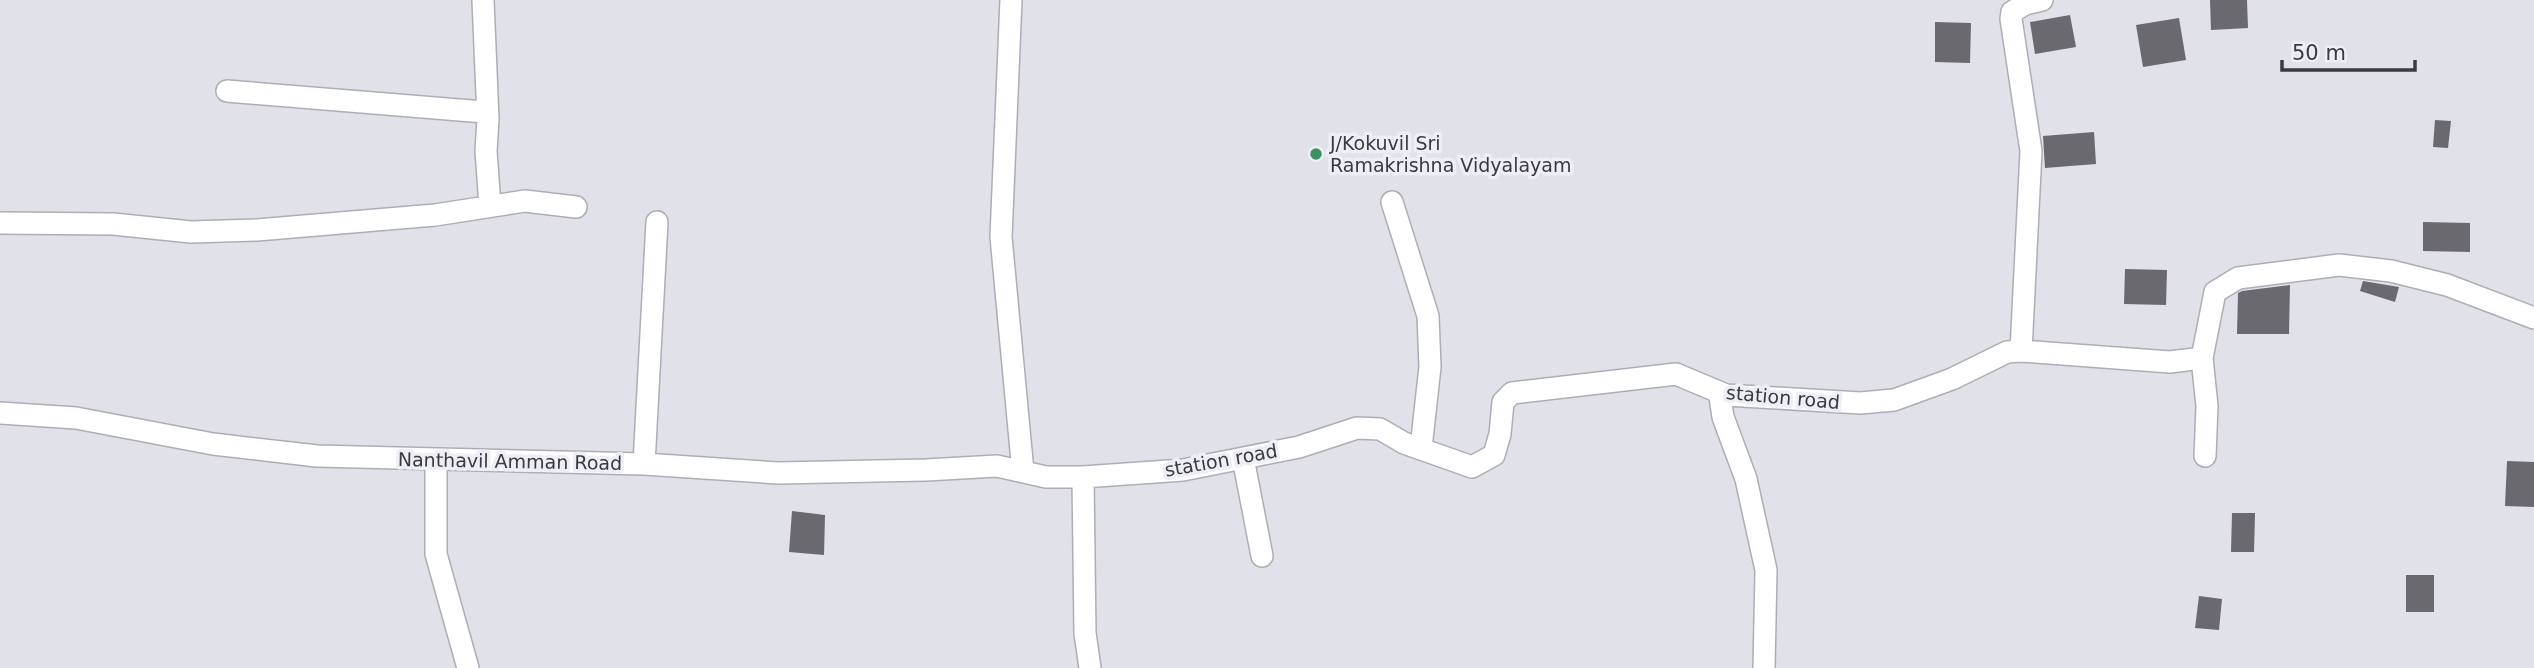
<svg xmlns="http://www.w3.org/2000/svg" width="2534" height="668" viewBox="0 0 2534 668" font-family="'DejaVu Sans',sans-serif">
  <rect width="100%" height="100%" fill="#e1e1e9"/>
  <path fill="#69696f" d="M2210 0H2247L2248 28 2211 30Z
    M2070 15 2076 47 2035 54 2030 22Z
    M2179 18 2186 60 2143 67 2136 25Z
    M1935 22 1971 23 1970 63 1935 62Z
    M2435 120 2451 121 2448 148 2433 147Z
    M2094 132 2096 164 2045 168 2043 136Z
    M2423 222 2470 223V252L2423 251Z
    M2125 269 2167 270 2166 305 2124 304Z
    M2363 281 2399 287 2395 302 2360 291Z
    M2290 285 2289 334H2237L2238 293 2242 291Z
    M2507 461 2534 462V507L2505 506Z
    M792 511 825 515 824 555 789 552Z
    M2232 513H2255L2254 552H2231Z
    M2406 575H2434V612H2406Z
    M2199 596 2222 599 2219 630 2195 628Z"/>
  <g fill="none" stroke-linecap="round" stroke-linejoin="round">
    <g stroke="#adadb5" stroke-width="24">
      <path id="street" d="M483 0 488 119
        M1011 0 1001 237 1023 472
        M227 91 484 112 488 119 486 151 490 206
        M1392 202 1428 316 1430 367 1421 448
        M0 223 113 224 191 232 257 230 435 215 525 201 576 207
        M2021 351 2031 151 2011 19 2012 12 2025 4 2042 0
        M2202 358 2207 406 2205 456
        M1726 395 1720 397 1723 417 1746 479 1766 570 1764 668
        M0 413 76 418 213 444 317 456 644 464 778 473 926 470 997 466 1046 477H1083L1183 470 1299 447 1357 428 1380 429 1404 443 1472 467 1494 455 1500 434 1503 402 1512 393 1676 374 1726 395 1860 403 1894 400 1952 379 2007 352 2021 351 2170 362 2202 358 2215 292 2238 278 2339 265 2391 271 2447 285 2534 318
        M1243 458 1262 556
        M436 460V554L468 668
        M644 464 657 222
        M1083 477 1085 633 1090 668"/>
    </g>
    <use href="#street" stroke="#fff" stroke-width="21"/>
  </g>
  <circle fill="#3d9061" stroke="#eeeef6" stroke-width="2.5" cx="1316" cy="154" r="7"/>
  <g text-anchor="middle" stroke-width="7" stroke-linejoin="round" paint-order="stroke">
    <g font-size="19" fill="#3b3b3e" stroke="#eeeef6" text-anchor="start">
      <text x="1330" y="150">J/Kokuvil Sri<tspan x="1330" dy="22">Ramakrishna Vidyalayam</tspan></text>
    </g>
    <g font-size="19" fill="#3b3b3e" stroke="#eeeef6">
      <text transform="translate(1783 397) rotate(5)" y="7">station road</text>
      <text transform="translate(1221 460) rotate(-10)" y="7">station road</text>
      <text transform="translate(510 461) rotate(1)" y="7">Nanthavil Amman Road</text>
    </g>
  </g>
  <path d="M2282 60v10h133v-10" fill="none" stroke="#3b3b3e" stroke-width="3.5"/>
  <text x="2292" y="60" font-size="21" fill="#3b3b3e" stroke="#eeeef6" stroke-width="5" paint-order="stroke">50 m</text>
</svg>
